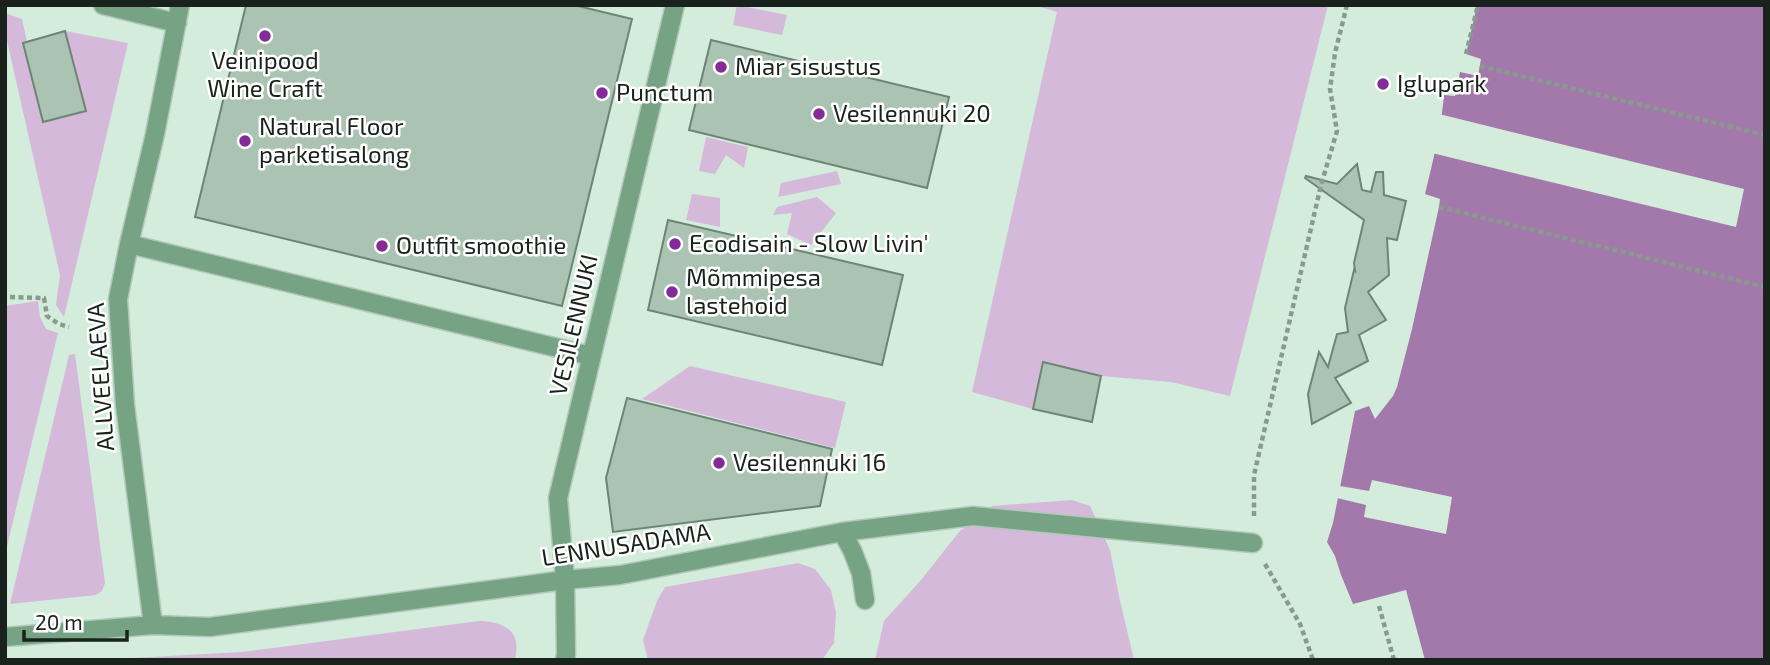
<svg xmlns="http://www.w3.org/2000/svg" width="1770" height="665" viewBox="0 0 1770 665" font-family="'Exo 2',sans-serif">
  <rect width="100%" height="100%" fill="#d4ecdb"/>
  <path fill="#d4b9da" d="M737 5 787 15 782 35 733 25Z
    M1034 5H1328L1230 396 1171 382 1101 376 1042 362 1033 409 972 392 1057 12Z
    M5 13 22 19 27 42 23 43 44 122 86 111 65 31 128 43 64 317 56 305 60 275 5 32Z
    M706 137 748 147 744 168 726 155 715 174 699 171Z
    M837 171 841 184 778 197 781 183Z
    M692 194 720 198V227L686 220Z
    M817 197 836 213 811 245 787 234 792 213 773 215 777 207Z
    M38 301 40 317 46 329 58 333 5 555V306Z
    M75 354 105 583 102 591 96 595 10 604 69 355Z
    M690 366 846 402 835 448 642 399Z
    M1072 500 1090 506 1110 550 1119 596 1134 660H875L884 621 921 580 959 532 992 506Z
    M798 563 815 569 831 590 836 613 834 643 822 660H648L643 640 657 601 665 587Z
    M479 621C493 621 513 625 516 642 517 647 516 654 515 660H95L242 652Z"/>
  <path fill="#a379ac" d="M1477 5H1765V660H1425L1406 590 1353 604 1341 575 1335 556 1327 542 1333 523 1355 411 1369 406 1375 419 1393 396 1397 387 1412 329 1439 207 1440 199 1425 194C1433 161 1441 129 1444 95L1455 96 1460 72 1478 76 1481 59 1466 54Z"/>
  <path fill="#d4ecdb" d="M1439 114 1744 189 1736 227 1432 153Z
    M1372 480 1452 497 1446 534 1364 517 1366 505 1337 498 1340 486 1369 491Z"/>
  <path fill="#abc3b2" stroke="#6e8474" stroke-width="2" d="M246 5H574L632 19 562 306 195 217Z
    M65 31 86 111 43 122 23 43Z
    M711 40 949 97 927 188 689 130Z
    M1357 164 1362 190 1371 192 1376 172H1383L1384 195 1406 201 1397 240 1387 238 1389 275 1368 292 1386 320 1359 335 1368 361 1335 378 1351 403 1312 424 1308 394 1319 352 1328 367 1337 334 1348 332 1345 308 1354 270 1355 271 1354 263 1364 220 1305 178 1306 176 1337 184Z
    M668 220 903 275 882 365 648 310Z
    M1043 362 1101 376 1092 422 1033 409Z
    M627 398 832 449 820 506 613 532 606 478Z"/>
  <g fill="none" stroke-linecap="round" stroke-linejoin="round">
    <g stroke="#b2c8b9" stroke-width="21">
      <path id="minor" d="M103 5 177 23
        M129 244 591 356
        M842 532 852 550 861 573 865 600
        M153 625 125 405 118 299 129 244 155 134 180 5
        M5 637 153 625 210 627 565 580 620 575 842 532 973 516 1253 543
        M565 660 566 654 565 580 558 498 675 5"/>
    </g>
    <path stroke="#899b8e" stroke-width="4.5" stroke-dasharray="5 3.5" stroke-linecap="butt" d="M1466 54 1478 5
      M1480 66 1765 135
      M1439 207 1765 287
      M10 297 44 298 47 316 59 324 69 327
      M1254 516V475L1321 185 1337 131 1330 89 1335 53 1347 5
      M1265 564 1300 624 1313 660
      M1379 606 1394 660"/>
    <use href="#minor" stroke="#76a384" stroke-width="18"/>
  </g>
  <g fill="#852b97" stroke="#fff" stroke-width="2.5">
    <circle cx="265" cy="36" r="7"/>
    <circle cx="721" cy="67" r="7"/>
    <circle cx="1383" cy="84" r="7"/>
    <circle cx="602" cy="93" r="7"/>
    <circle cx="819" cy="114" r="7"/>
    <circle cx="245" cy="141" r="7"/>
    <circle cx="675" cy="244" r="7"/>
    <circle cx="382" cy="246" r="7"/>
    <circle cx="672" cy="292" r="7"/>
    <circle cx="719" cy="463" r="7"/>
  </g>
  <g text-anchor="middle" stroke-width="5" stroke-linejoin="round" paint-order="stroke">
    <g font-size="24" fill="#19221c" stroke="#fff" text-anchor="start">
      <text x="265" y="69" text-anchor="middle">Veinipood<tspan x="265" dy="28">Wine Craft</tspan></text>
      <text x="735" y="75">Miar sisustus</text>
      <text x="1397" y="92">Iglupark</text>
      <text x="616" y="101">Punctum</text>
      <text x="833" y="122">Vesilennuki 20</text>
      <text x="259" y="135">Natural Floor<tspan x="259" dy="28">parketisalong</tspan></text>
      <text x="689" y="252">Ecodisain - Slow Livin'</text>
      <text x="396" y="254">Outfit smoothie</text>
      <text x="686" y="286">Mõmmipesa<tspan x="686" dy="28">lastehoid</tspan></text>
      <text x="733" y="471">Vesilennuki 16</text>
    </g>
    <g font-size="24" fill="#19221c" stroke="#fff">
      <text transform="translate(574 325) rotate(-77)" y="8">VESILENNUKI</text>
      <text transform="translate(101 377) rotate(-94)" y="8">ALLVEELAEVA</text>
      <text transform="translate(626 545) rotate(-9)" y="8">LENNUSADAMA</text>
    </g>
  </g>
  <rect width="1770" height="665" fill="none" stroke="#19221c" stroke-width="14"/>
  <path d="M24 630v10h103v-10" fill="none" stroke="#19221c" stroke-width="3.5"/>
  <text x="35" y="630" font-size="21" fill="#19221c" stroke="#ffffff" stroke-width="5" paint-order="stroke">20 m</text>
</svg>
